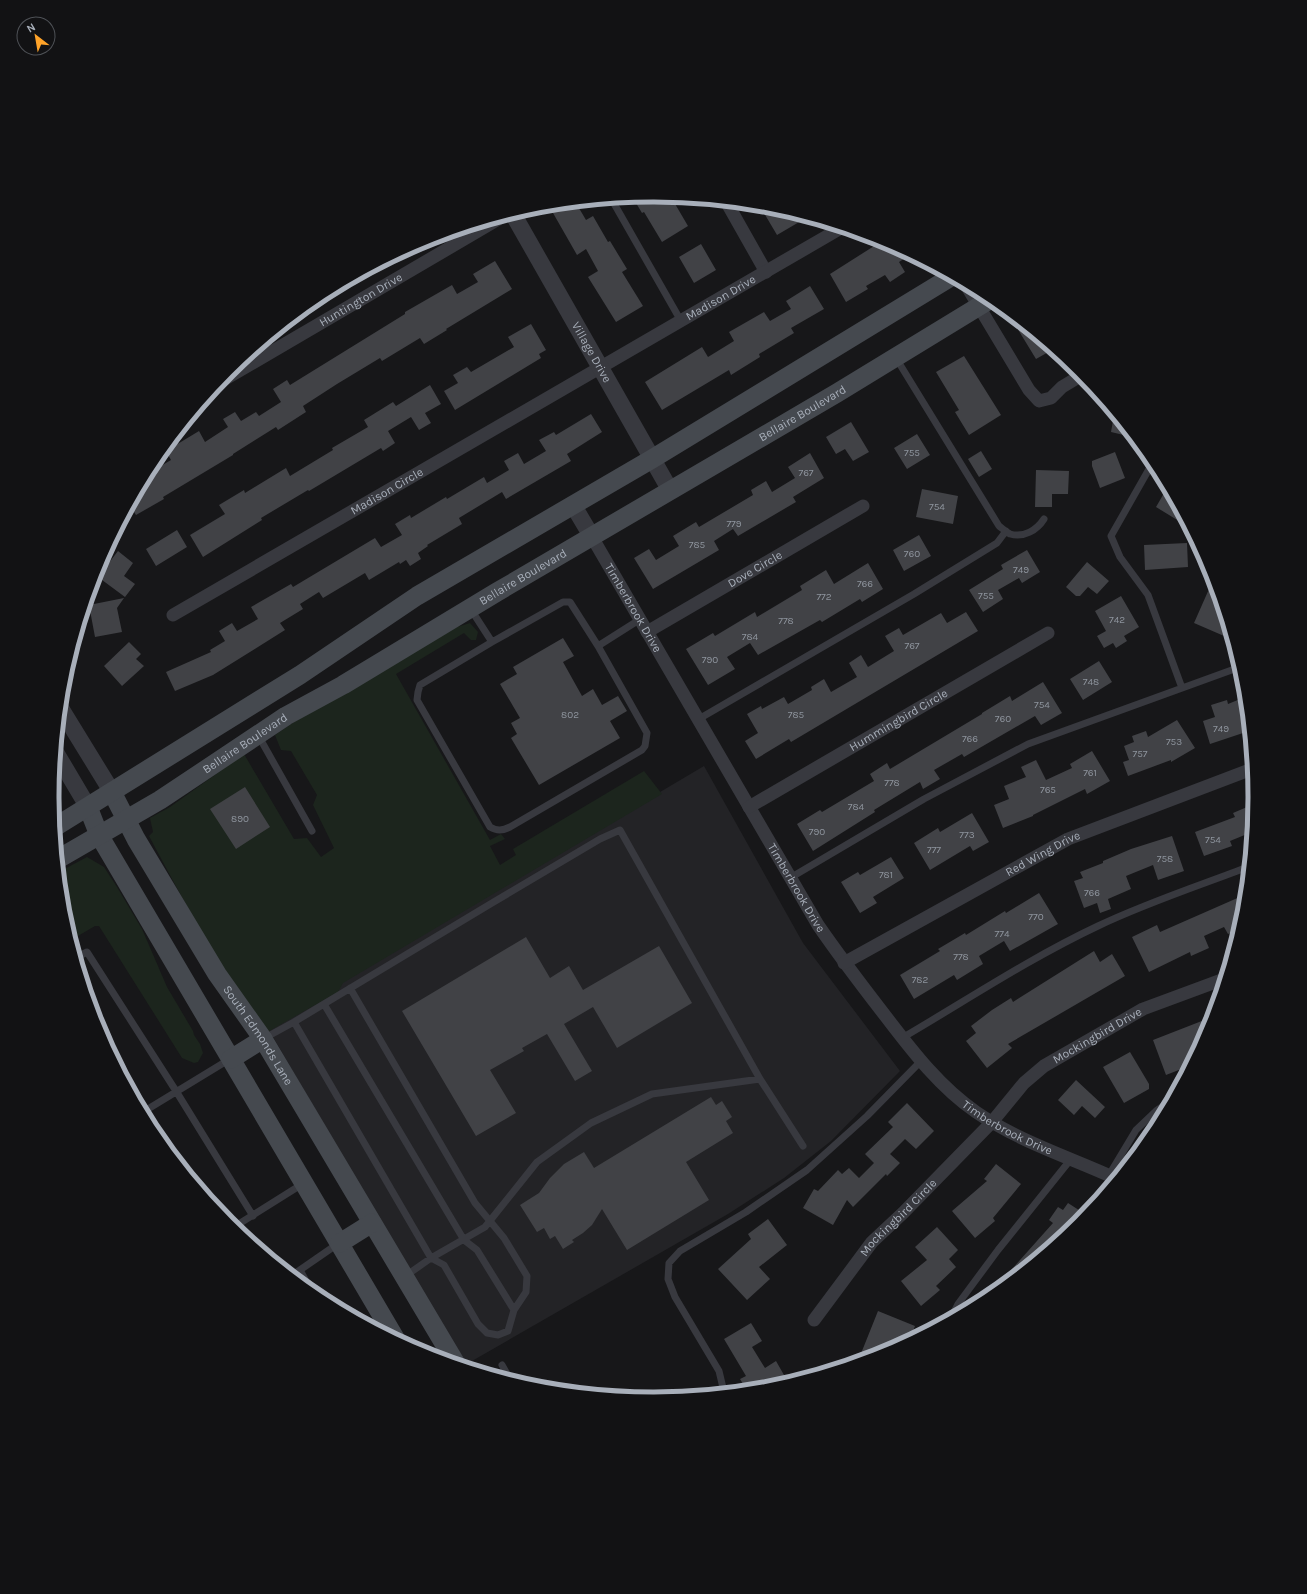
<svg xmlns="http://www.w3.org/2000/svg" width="1307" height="1594" viewBox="0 0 1307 1594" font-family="Karla,sans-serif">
  <rect width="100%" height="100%" fill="#171719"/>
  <path fill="#232326" d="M704 766 803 943 900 1071 831 1141 784 1178 728 1214 465 1365H464L266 1025Z"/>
  <path fill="#1c251d" d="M470 623 478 632 476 640H471L464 633 396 674 490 840 501 834 505 839 490 846 500 865 516 855 513 849 644 771 662 794 343 983 338 992 264 1034C222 971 185 904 149 836L153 832 150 818 170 807 244 754 294 839 307 838 321 857 334 848 313 805 317 795 291 751 281 750 275 735 294 722 457 627Z
    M87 857 104 867 117 887 142 929 167 987 193 1031 194 1035 200 1044 203 1053 198 1062 194 1063 182 1058 99 926H95L71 940 64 914 59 872Z"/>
  <path fill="#414246" d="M654 196 671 197 688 226 662 242 644 212 642 213 633 198Z
    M576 203 586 220 593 216 608 242 610 241 627 269 622 272 643 306 616 322 588 277 598 271 586 249 577 255 549 206Z
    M773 208 784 211 806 218 777 235 764 213Z
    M882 241 910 255 899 262 905 272 890 282 885 275 866 286 868 289 846 302 830 274Z
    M701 244 716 270 694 283 679 257Z
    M495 261 512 289 446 329 447 330 424 344 420 338 382 361 380 358 337 384 303 406 306 412 278 430 276 427 233 454V455L163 497 164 499 136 515 130 506 147 474 171 460 166 451 199 431 205 442 228 427 223 419 235 412 241 421 256 412 259 416 281 402 273 389 287 380 290 385 405 314V312L452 285 457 294 478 282 473 274Z
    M810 286 824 309 791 328 794 333 759 354 760 357 731 375 729 370 662 410 645 382 702 347 708 357 734 341 729 332 764 312 770 321 791 309 786 301Z
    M1012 317 1051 349 1052 350 1036 359 1011 318Z
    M531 324 546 350 539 354 541 358 455 410 444 391 458 383 453 375 467 367 471 372 514 347 508 337Z
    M964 356 1001 415 969 435 955 412 959 410 936 372Z
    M430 385 441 404 425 413 431 423 419 430 411 417 388 431 395 443 383 451 381 448 309 491 308 490 261 518 262 520 203 557 190 535 225 514 219 505 244 490 245 493 286 468 290 476 333 450 332 448 368 427 364 420 393 402 396 406Z
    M591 414 602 432 567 454 571 461 506 499 502 492 459 518 462 524 427 545 428 546 418 553 421 559 410 566 406 560 400 564 399 562 369 580 365 573 323 598 319 592 300 604 303 609 280 623 285 630 213 675 175 691 166 672 211 652 210 650 225 641 219 631 232 623 237 631 258 619 251 607 291 584 293 587 375 538 381 547 402 535 395 524 410 515 411 518 446 497 447 499 484 477 487 483 509 470 504 461 518 453 524 464 546 451 539 440 554 432 556 435Z
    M1114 415 1123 425 1132 437 1111 432Z
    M851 422 869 452 853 461 845 449 836 454 826 437Z
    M917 434 930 455 907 469 894 448Z
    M981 451 992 469 979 477 968 459Z
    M1115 452 1125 478 1100 488 1092 466V461Z
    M810 453 824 478 793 497 796 502 738 536 733 529 714 541 719 550 653 589 634 558 649 549 656 560 679 546 673 536 696 522 699 527 753 495 751 490 766 481 772 492 795 478 788 467Z
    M1036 470 1069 471 1068 494H1052V507H1035Z
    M1167 488 1175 503 1187 526 1156 507Z
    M922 489 958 496 953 524 916 517Z
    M177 530 187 547 156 566 146 549Z
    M919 535 931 556 904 571 893 550Z
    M1187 543 1188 567 1145 570 1144 545Z
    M1027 550 1040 572 1022 583 1019 578 998 590 1003 599 983 612 969 590 1003 569 1001 565Z
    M118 551 133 563 124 576 135 584 125 597 98 577Z
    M1087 562 1109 581 1097 594 1088 587 1080 596H1076L1066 587Z
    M868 563 883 589 862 602 860 599 822 622 820 620 758 655 750 643 727 657 735 669 708 685 686 649 713 633 715 636 755 612 757 617 802 590 800 586 826 570 834 584Z
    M1213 580 1231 639 1194 623Z
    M1121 596 1139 627 1124 636 1127 641 1116 648 1113 643 1104 648 1097 636 1106 631 1095 611Z
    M124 598 117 608 122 632 95 637 89 605Z
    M966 612 978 631 791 742 789 739 756 759 745 741 758 733 747 714 761 706 762 709 784 697 788 704 812 690 811 687 824 679 831 692 857 677 849 663 861 655 868 667 894 651 885 636 899 628 903 635 941 613 947 623Z
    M563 638 574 656 563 662 582 696 593 689 602 705 618 696 627 711 610 721 620 738 539 785 511 738 517 734 511 723 520 718 500 684 517 674 513 667Z
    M129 642 141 654 136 659 144 666 122 686 104 666Z
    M1099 661 1112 682 1083 700 1070 679Z
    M1043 682 1062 713 1041 725 1035 716 964 757 962 754 934 770 940 779 923 789 920 782 874 810 875 812 813 851 797 824 820 810 822 812 874 781 870 774 887 763 890 769 982 714V713L1010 696 1012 701Z
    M1245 697 1249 731 1210 744 1203 721 1215 717 1211 705 1227 700 1228 704Z
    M1177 720 1195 748 1171 762V760L1128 776 1123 762 1129 760 1124 746 1134 742 1132 736 1146 731 1148 737Z
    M1092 751 1110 781 1087 794 1085 789 1033 815V816L1003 828 994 805 1009 799 1004 786 1026 777 1021 767 1036 760 1046 780 1072 768 1070 764Z
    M245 787 270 827 236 849 210 809Z
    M1254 804 1252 832 1230 841 1232 846 1204 856 1195 832 1235 817 1233 813Z
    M972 813 989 842 973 851 970 846 930 870 914 843 938 828 940 832Z
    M1172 836 1184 871 1158 880 1153 865 1126 876 1131 889 1108 899 1111 909 1100 913 1097 903 1084 908 1074 881 1083 878 1080 872 1103 863V861L1131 849Z
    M891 857 904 878 873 897 877 903 860 913 841 882 858 872 860 875Z
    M1039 893 1058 924 1010 951 1004 941 979 956 983 964 957 980 954 975 914 999 900 975 940 951 938 949 965 933 966 935 1005 911 1006 913Z
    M1242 896 1245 902 1243 915 1239 930 1228 934 1224 927 1204 936 1209 948 1191 956 1190 952 1149 972 1132 937 1157 925 1160 932Z
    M526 937 550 978 569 966 583 990 659 946 692 1003 617 1048 593 1007 564 1024 592 1071 575 1081 547 1034 522 1048 524 1051 490 1070 516 1113 476 1136 402 1011Z
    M1094 951 1100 962 1112 954 1125 976 1008 1044 1012 1048 987 1068 966 1041 976 1033 971 1026 992 1010 1011 998 1013 1002Z
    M1212 1017 1209 1027 1189 1066 1166 1075 1153 1040Z
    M1130 1052 1149 1084V1089L1124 1103 1103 1067Z
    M1076 1080 1105 1107 1095 1118 1082 1106 1074 1115 1058 1100Z
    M711 1097 716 1105 722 1101 732 1117 726 1121 733 1133 686 1162 709 1200 627 1250 602 1209 592 1225 583 1233 572 1240 574 1242 563 1249 555 1236 550 1239 544 1228 537 1232 520 1205 539 1193 550 1178 564 1164 584 1152 594 1168Z
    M907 1103 934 1131 916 1149 905 1139 890 1154 900 1163 887 1176 886 1174 853 1207 847 1200 833 1225 803 1208 814 1189 818 1191 838 1170 842 1174 849 1168 859 1178 874 1163 865 1154 893 1127 888 1122Z
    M996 1164 1021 1184 993 1218 995 1221 975 1238 952 1211 987 1181 984 1179Z
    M1068 1203 1085 1214 1079 1222 1016 1274 1012 1269 1053 1223 1049 1220 1058 1207 1063 1210Z
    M768 1219 787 1245 759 1267 770 1279 747 1300 718 1269 751 1239 748 1234Z
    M937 1227 958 1250 949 1259 956 1267 936 1286 940 1290 921 1306 901 1281 927 1260 915 1247Z
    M878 1311 915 1326 910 1339 883 1353 858 1361Z
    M751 1323 762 1341 752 1347 765 1368 776 1361 788 1382 771 1387 746 1389 740 1379 746 1376 724 1339Z"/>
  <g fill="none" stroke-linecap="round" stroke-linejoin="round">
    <path stroke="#38393f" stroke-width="7" d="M612 200 681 321
      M896 358 999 526C1002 528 1006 532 1010 534 1024 538 1037 530 1044 519
      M1153 462 1111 536 1120 557 1148 595 1182 688
      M470 608 492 642 563 602H570L598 646 639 620
      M492 642 420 685 418 692 417 700 490 827C497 831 502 831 510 827L642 750 645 746 647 733 598 646
      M697 720 914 594 997 543 1006 531
      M258 735 312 831
      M790 878 924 799 1028 744 1240 667
      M77 957 87 952 176 1091 253 1216
      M324 1004 464 1240 477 1250 514 1310
      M294 1022 431 1258 444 1265 478 1324 487 1333 498 1335 508 1331 514 1310 526 1292 527 1276 504 1238 475 1203 350 988
      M902 1038C967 1000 1030 958 1098 926 1146 903 1198 886 1248 867
      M263 1039 294 1022 492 903 600 839 620 830 760 1079 652 1094 591 1123 537 1162 485 1227 431 1258 404 1277
      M760 1079 803 1146
      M143 1112 230 1059
      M1109 1175 1136 1130 1156 1111 1169 1102
      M234 1227 304 1183
      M292 1275 300 1270
      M312 1292 300 1270 339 1243
      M952 1316 958 1304 998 1250 1071 1159
      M502 1365 510 1379
      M724 1392 719 1371 675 1297 668 1279 669 1263 680 1251 746 1212 807 1170 867 1116 921 1061"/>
    <g stroke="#38393f" stroke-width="13">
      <path d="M727 203 766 272"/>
      <path d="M966 285 1029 390 1039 401 1051 398 1062 387 1082 375"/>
      <path id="s1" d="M220 382 502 217"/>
      <path id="s2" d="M592 537 818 925C840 957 863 987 887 1018 913 1052 940 1087 976 1112 1018 1141 1069 1157 1115 1178"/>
      <path id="s3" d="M173 615 841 228"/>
      <path id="s4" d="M647 632 863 506"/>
      <path id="s5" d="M749 807 1048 633"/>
      <path id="s6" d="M844 963 1068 839 1252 769"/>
      <path id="s7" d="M814 1320 872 1242 903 1213 992 1122 1024 1083 1044 1066 1143 1009 1224 979"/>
    </g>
    <g stroke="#38393f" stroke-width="17">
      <path id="s8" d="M513 214 670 490"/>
      <path d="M573 505 592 537"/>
      <path d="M61 709 112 792"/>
      <path d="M56 753 88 807"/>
    </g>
    <g stroke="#45494f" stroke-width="19">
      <path id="s9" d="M112 792 136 839 217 974 263 1039 455 1362"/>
      <path d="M88 807 99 835 395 1338"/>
      <path d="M55 827 300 675 417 596 652 459 951 277"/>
      <path id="s10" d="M58 859 160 800 286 716 343 685 497 592 837 393 991 299"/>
      <path d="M231 1059 263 1039"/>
      <path d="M340 1243 372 1223"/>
    </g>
  </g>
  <g text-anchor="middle" stroke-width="3" stroke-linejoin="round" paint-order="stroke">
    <g font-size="10" fill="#8e949d">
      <text x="912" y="456">755</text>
      <text x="806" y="476">767</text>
      <text x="937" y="510">754</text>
      <text x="734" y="527">779</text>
      <text x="697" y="548">785</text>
      <text x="912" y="557">760</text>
      <text x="1021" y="573">749</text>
      <text x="865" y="587">766</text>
      <text x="986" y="599">755</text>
      <text x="824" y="600">772</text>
      <text x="1117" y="623">742</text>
      <text x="786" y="624">778</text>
      <text x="750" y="640">784</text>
      <text x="912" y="649">767</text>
      <text x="710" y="663">790</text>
      <text x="1091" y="685">748</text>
      <text x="1042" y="708">754</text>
      <text x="570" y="718">802</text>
      <text x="796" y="718">785</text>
      <text x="1003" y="722">760</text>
      <text x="1221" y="732">749</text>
      <text x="970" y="742">766</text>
      <text x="1174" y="745">753</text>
      <text x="1140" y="757">757</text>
      <text x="1090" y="776">761</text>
      <text x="892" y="786">778</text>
      <text x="1048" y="793">765</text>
      <text x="856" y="810">784</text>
      <text x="240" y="822">890</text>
      <text x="817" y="835">790</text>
      <text x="967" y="838">773</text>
      <text x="1213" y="843">754</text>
      <text x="934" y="853">777</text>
      <text x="1165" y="862">758</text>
      <text x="886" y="878">781</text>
      <text x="1092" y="896">766</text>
      <text x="1036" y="920">770</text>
      <text x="1002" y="937">774</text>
      <text x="961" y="960">778</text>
      <text x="920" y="983">782</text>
    </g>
    <g font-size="12" fill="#a8afba" stroke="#121214">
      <text dy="4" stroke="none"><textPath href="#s3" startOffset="633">Madison Drive</textPath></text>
      <text dy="4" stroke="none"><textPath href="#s1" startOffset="163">Huntington Drive</textPath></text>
      <text dy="4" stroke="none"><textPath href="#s8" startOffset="159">Village Drive</textPath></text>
      <text dy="4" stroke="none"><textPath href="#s10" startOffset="868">Bellaire Boulevard</textPath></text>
      <text dy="4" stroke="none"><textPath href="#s3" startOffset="247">Madison Circle</textPath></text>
      <text dy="4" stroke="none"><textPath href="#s4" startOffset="125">Dove Circle</textPath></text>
      <text dy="4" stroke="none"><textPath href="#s10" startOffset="544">Bellaire Boulevard</textPath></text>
      <text dy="4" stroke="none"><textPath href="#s2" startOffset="82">Timberbrook Drive</textPath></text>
      <text dy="4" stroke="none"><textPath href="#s5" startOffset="173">Hummingbird Circle</textPath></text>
      <text dy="4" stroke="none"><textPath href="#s10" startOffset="220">Bellaire Boulevard</textPath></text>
      <text dy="4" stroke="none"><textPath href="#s6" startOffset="227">Red Wing Drive</textPath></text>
      <text dy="4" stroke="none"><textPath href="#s2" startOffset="406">Timberbrook Drive</textPath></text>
      <text dy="4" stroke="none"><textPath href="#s9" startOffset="284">South Edmonds Lane</textPath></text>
      <text dy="4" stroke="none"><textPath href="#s7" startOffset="405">Mockingbird Drive</textPath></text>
      <text dy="4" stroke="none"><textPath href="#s2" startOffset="730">Timberbrook Drive</textPath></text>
      <text dy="4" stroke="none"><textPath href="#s7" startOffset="133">Mockingbird Circle</textPath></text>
    </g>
  </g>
  <path d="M0 0H1307V1594H0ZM653 202H654A594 594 0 0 1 1248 796V798A594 594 0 0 1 654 1392H653A594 594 0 0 1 59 798V796A594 594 0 0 1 653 202Z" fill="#121214" fill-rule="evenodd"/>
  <path fill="none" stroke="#a8afba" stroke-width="5" d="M653 202H654A594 594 0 0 1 1248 796V798A594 594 0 0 1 654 1392H653A594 594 0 0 1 59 798V796A594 594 0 0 1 653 202Z"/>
  <g transform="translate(36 36) rotate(329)"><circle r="19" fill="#121214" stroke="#4e5156"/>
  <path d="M0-3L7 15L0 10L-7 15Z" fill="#ffa329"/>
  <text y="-6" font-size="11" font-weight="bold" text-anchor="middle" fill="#a8afba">N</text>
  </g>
</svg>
